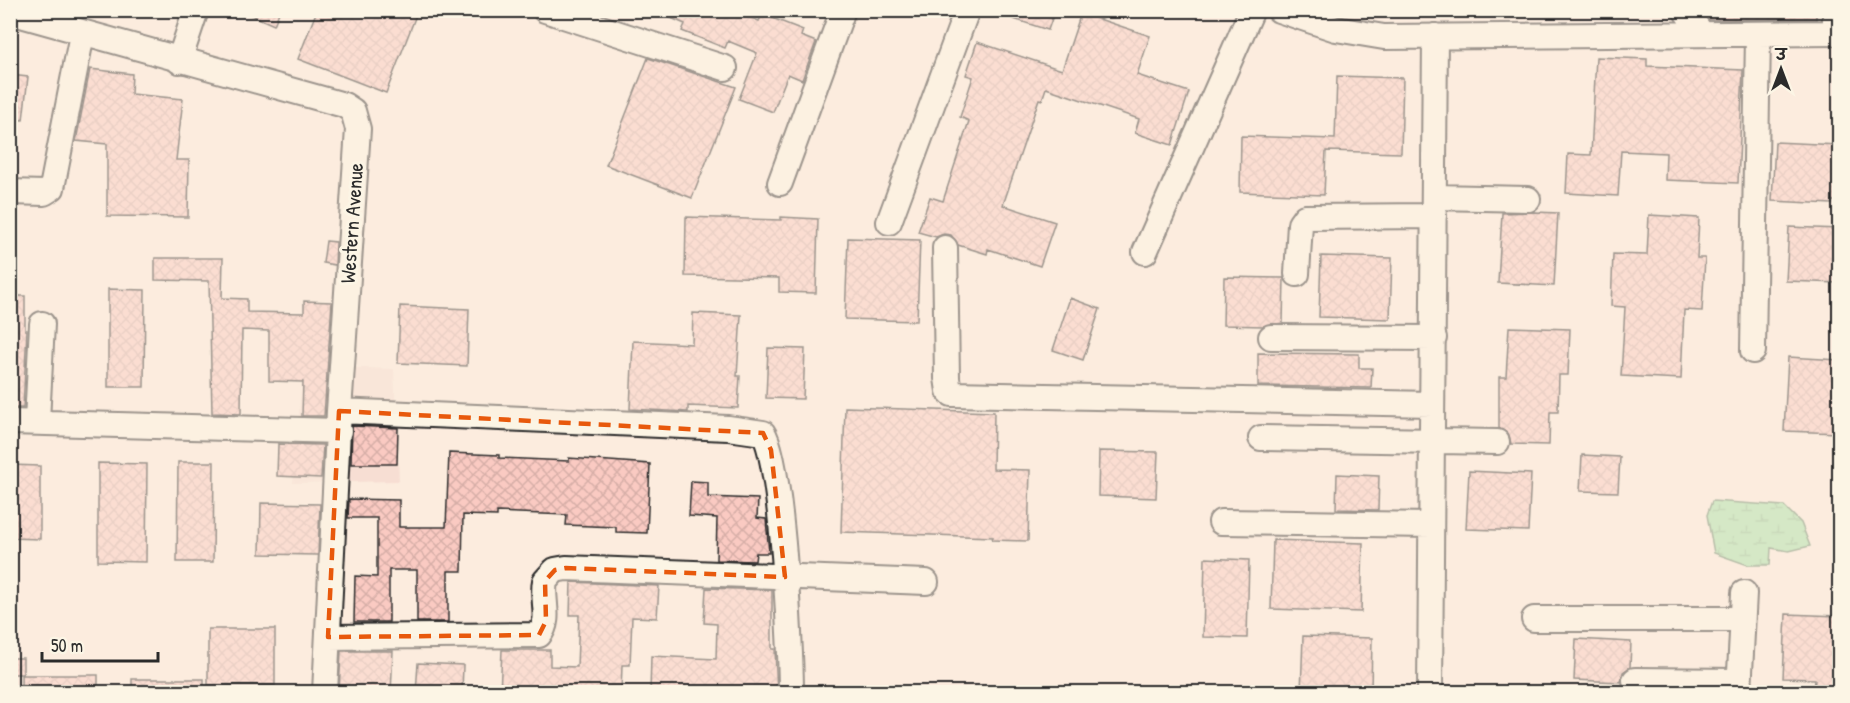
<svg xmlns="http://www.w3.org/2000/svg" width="1850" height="703" viewBox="0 0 1850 703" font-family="'Patrick Hand','Playpen Sans Deva',sans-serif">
  <defs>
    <pattern id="wetland-marsh" width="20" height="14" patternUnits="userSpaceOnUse" patternTransform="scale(1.5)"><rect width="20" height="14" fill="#a6e2a8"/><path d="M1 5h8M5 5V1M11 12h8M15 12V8" fill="none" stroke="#8fc291"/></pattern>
    <pattern id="building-cross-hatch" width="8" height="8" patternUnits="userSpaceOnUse" patternTransform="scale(1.5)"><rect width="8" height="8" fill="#facac2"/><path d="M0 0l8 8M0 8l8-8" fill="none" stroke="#d6aea7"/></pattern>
  </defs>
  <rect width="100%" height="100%" fill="#fcecde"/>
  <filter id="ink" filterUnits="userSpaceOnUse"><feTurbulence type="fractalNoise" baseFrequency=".0167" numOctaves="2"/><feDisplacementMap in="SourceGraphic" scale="12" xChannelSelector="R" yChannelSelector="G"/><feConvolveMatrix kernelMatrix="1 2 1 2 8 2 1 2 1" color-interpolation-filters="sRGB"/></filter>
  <g filter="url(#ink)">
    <path fill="#f7ded3" d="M303 366 394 369 399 481 293 483Z"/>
    <path fill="url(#wetland-marsh)" stroke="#68866a" stroke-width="1.5" d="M1712 501 1784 506 1801 523 1810 546 1789 551 1771 548 1770 565H1748L1714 553 1707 515Z"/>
    <path fill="url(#building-cross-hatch)" stroke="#2b2b2b" stroke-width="1.5" d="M240 10H280L274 25Z
      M317 10H418L386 93 298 59Z
      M652 10H732L759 21 762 14 803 30 801 36 816 42 802 80 788 74 773 112 739 99 757 53 728 41 725 48 682 31 685 24Z
      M996 10H1055L1048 30 995 13Z
      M1705 10H1816V19L1709 20Z
      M1081 13 1150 36 1137 75 1189 92 1172 145 1135 133 1139 119 1046 88 1042 100 1039 99 1003 205 1055 222 1040 266 988 249 987 254 958 245 951 235 944 234 936 237 918 232 930 197 943 201 969 121 960 117 973 77 966 75 977 42 1062 70Z
      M1596 57 1647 59V66L1743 70 1738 183 1665 180 1666 153 1621 151 1618 196 1566 193 1568 154 1591 155Z
      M648 58 736 87 692 198 606 165Z
      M90 69 132 74 131 94 183 99 176 160H189L188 217 107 216V144L76 141Z
      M10 75 28 77 23 120 10 119Z
      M1337 76 1403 78 1401 153 1326 151 1324 195 1240 192 1241 136 1335 139Z
      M1775 142 1839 145V201H1832V204L1772 201Z
      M1535 212 1558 213 1554 286 1498 283 1502 213Z
      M1649 215 1699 218 1697 258H1705L1702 311 1684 310 1681 379 1621 376 1625 307 1611 306 1613 254 1647 255Z
      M686 217 781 220V217L818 219 816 293 779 292V278L685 276Z
      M1789 227 1839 229V283L1786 281Z
      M848 238 920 240 917 321 845 319Z
      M326 241 336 242 335 265 323 263Z
      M1321 256 1392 258 1390 319 1319 317Z
      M155 258H223L222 298 247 299V312L304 313V301L332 302 324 416H302L303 382 269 381V331L242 330 241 414 212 413 209 281 155 280Z
      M1224 277 1284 278 1283 323 1263 326 1223 325Z
      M108 289 145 290 144 387H108Z
      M10 296H25V330H27L23 408H10Z
      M1070 298 1100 309 1083 360 1053 350Z
      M400 306 469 309 467 366 398 363Z
      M693 313 741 315 737 376H740L738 408 688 406V412L630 409 633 341 692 344Z
      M1509 327 1570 329 1568 375H1559L1558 412H1550L1549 445 1511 444 1509 435 1499 428V377H1506Z
      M768 348 805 349 803 399 766 398Z
      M1258 353 1359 354V368H1372L1371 388 1258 386Z
      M1788 357 1839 360V433L1784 431Z
      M845 407 994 412 993 469 1030 470 1028 541 992 540 993 537 841 532Z
      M352 426 398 428 397 464H351Z
      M278 444 323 445 321 478 277 476Z
      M1099 451 1158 452 1156 498 1098 496Z
      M449 453 499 455V458L569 461V458L650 464 647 533 616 532V527L566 525 567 515 497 512V516L463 515 462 571H448V622H417V570H389V622H354L355 576 377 577V518H348L349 499 399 500V527H446Z
      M1582 455 1620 457 1618 492 1580 491Z
      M178 462H214L213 562H177Z
      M98 463 147 464 146 562 98 561Z
      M10 465 40 466V539L10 538Z
      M1469 471 1531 474 1528 531 1466 529Z
      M1337 474 1379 476 1378 510 1336 509Z
      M691 481 708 482V497L758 499 757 518 766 519 769 553H756L755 561 716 560 717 518 689 516Z
      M261 503 320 504 318 555 260 554Z
      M1273 540 1363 543 1361 612 1271 609Z
      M1205 558 1249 560 1247 638 1203 637Z
      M571 582 659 586 657 618 632 617 630 665H622L621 693H500L502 650H550V666L577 667 579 615H570Z
      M706 588 772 590V649H775L777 693H650L651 656 716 659 717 624 704 623Z
      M1786 614 1839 616V693H1814L1815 679 1783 678Z
      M208 629H275V685H208Z
      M1303 636 1372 638 1371 693H1301Z
      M1576 639 1631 642 1630 667 1623 672 1621 682 1574 680Z
      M341 651H393L391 693H339Z
      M10 658H23V674H10Z
      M418 663 463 665 462 693H416Z
      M21 675H98V693H21Z
      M132 679H204V693H132Z"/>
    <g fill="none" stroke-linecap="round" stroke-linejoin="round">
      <g stroke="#2b2b2b" stroke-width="28">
        <path id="minor" d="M545 10 725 68
          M1279 10 1336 29 1384 37 1840 33
          M1685 10 1702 34
          M1835 10V33
          M10 12 344 105 353 111 358 129 339 411 325 692
          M179 61 196 10
          M780 183 843 10
          M10 192 44 193 52 188 82 34
          M1435 197 1528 199
          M889 222 967 10
          M945 248 947 378 949 391 952 394 1432 404
          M1145 252 1252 10
          M1297 274 1300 224 1305 217 1434 216
          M1271 337 1434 338
          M1753 351 1758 34
          M339 411 728 428 763 433C782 459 791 651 791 692
          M37 421 42 324
          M10 422 339 431
          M1261 438 1497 442
          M1221 522 1431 525
          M1534 619H1742
          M328 637 539 635C552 620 541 598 545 581L555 570 566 568 926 582
          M1635 680 1739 681
          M1430 692 1435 36
          M1739 692 1744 593"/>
      </g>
      <use href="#minor" stroke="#fcf5e5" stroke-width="24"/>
    </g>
  </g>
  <path d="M0 0H1850V703H0ZM339 411 763 433 771 450 785 577 566 568 555 570 545 581 546 621 539 635 328 637Z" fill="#fcecde" fill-opacity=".55" fill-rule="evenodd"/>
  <path fill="none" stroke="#e8590c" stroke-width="4.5" stroke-dasharray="12 8" stroke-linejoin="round" d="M339 411 763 433 771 450 785 577 566 568 555 570 545 581 546 621 539 635 328 637Z"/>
  <g text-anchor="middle" stroke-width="6" stroke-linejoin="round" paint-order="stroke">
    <g font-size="21" fill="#2b2b2b" stroke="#fcf5e5">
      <text transform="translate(352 223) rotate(-86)" y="7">Western Avenue</text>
    </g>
  </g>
  <rect width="1850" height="703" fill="none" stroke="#fcf5e5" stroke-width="36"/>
  <rect x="18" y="18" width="1814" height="667" fill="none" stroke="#2b2b2b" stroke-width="2" filter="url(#ink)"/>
  <g transform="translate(1781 69)" stroke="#fcf5e5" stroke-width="4.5" paint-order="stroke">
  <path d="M0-4.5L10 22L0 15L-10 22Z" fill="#2b2b2b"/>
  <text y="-9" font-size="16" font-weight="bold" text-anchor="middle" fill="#2b2b2b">उ</text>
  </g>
  <path d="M42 652v9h116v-9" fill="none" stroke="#2b2b2b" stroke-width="3"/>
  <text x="51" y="652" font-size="18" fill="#2b2b2b" stroke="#fcf5e5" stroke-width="4.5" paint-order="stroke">50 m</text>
</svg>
